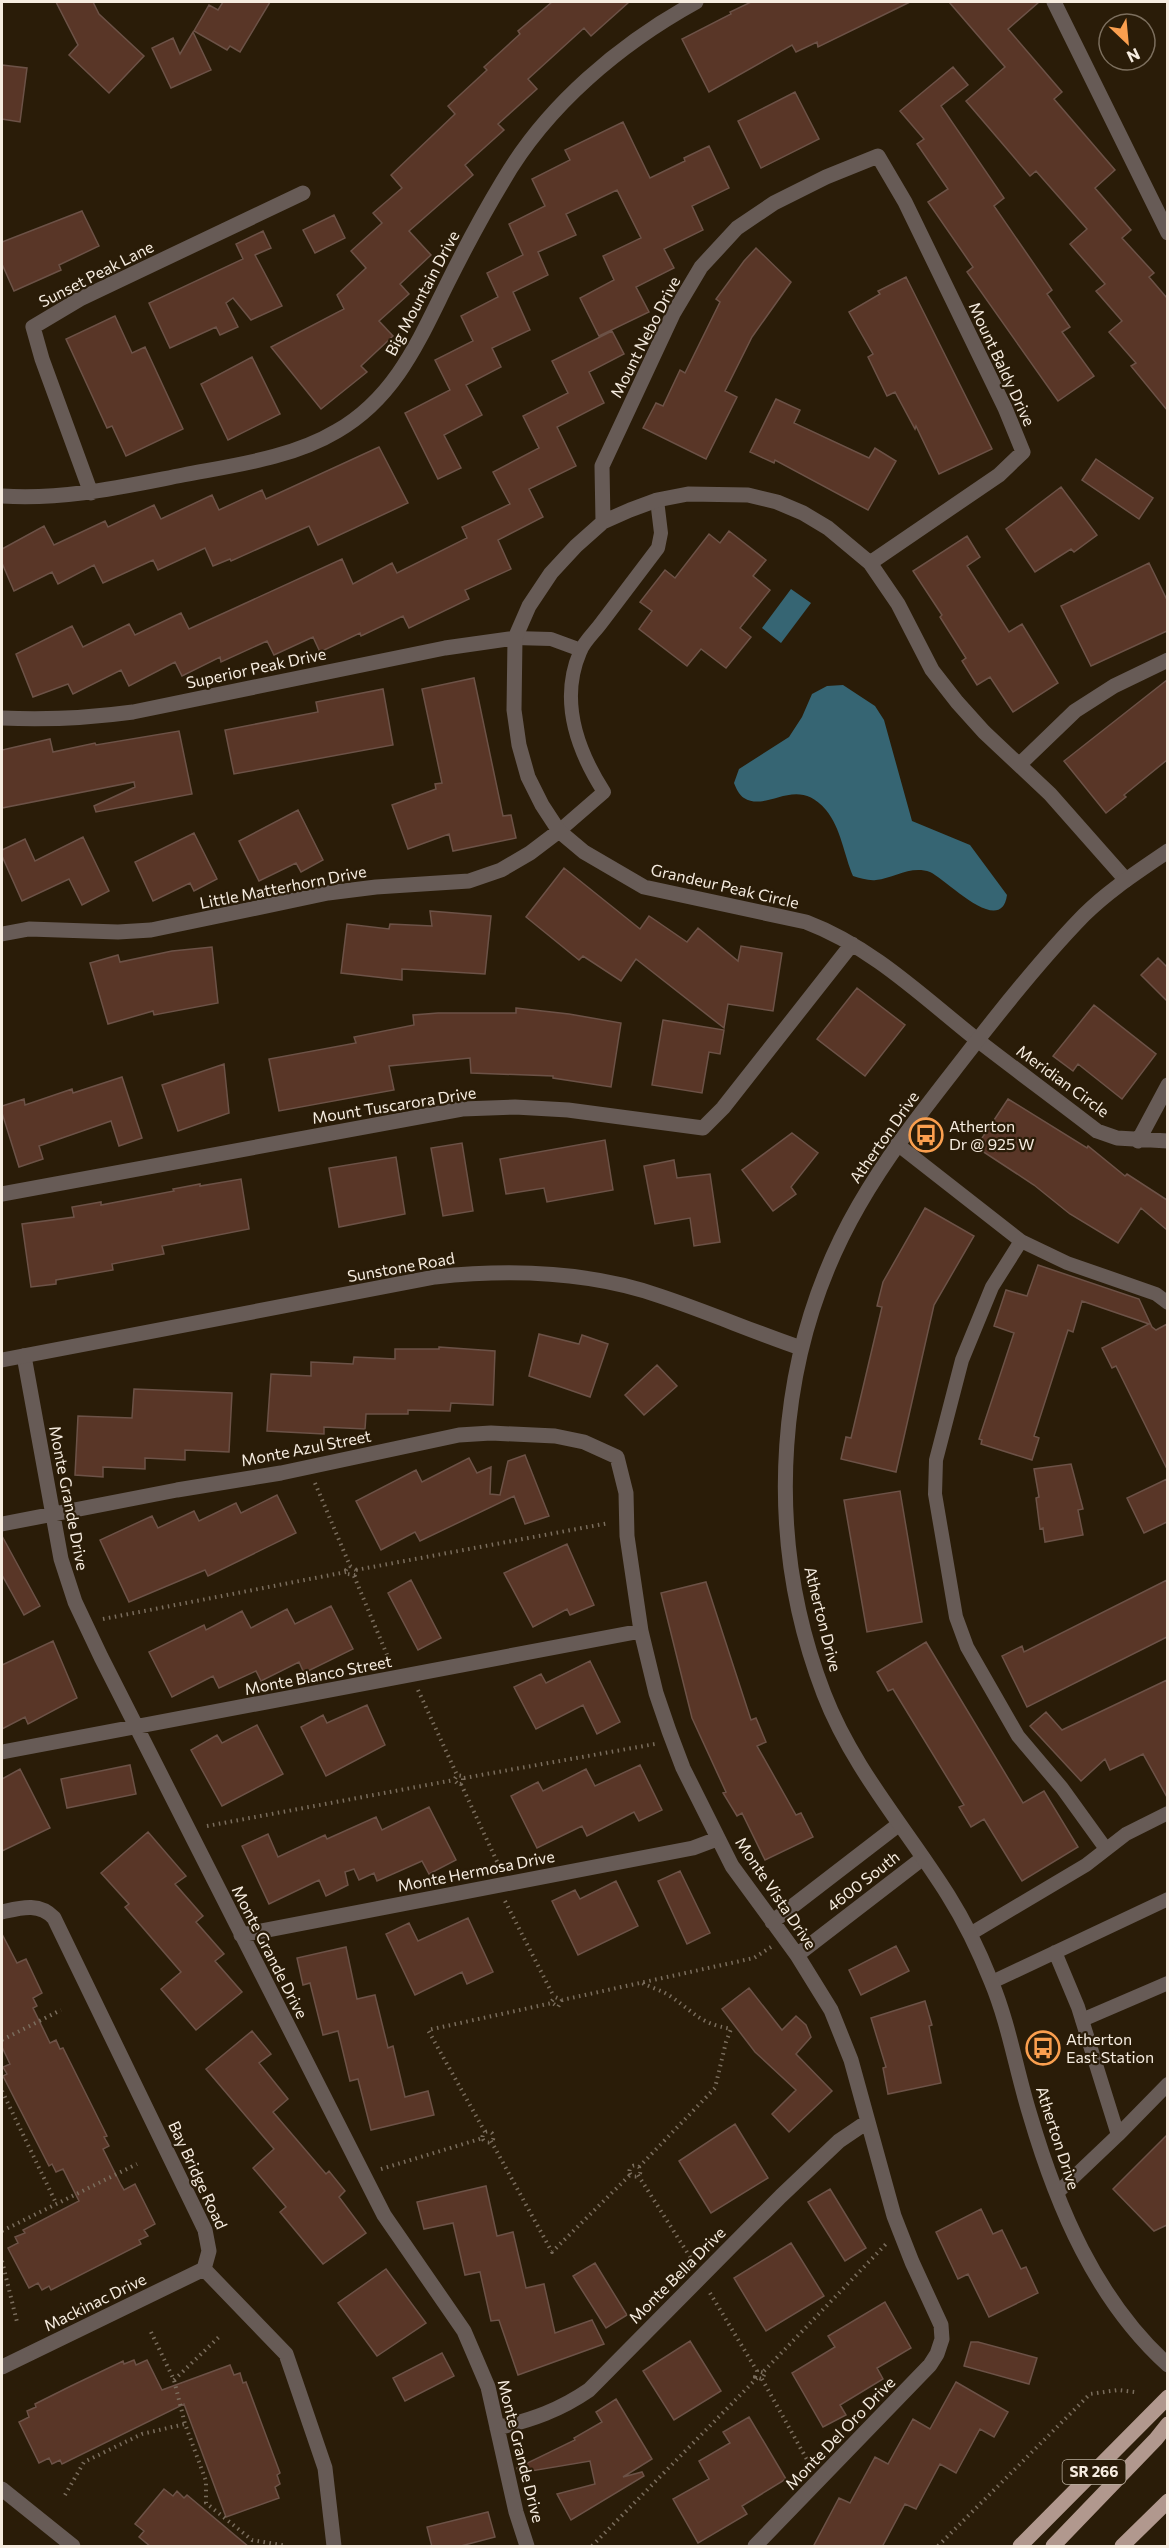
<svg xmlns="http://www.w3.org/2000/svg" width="1169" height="2548" viewBox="0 0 1169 2548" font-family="Commissioner,sans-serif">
  <rect width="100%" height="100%" fill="#2a1c08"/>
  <path fill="#366573" d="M791 589 811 603 781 643 762 628Z
    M843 685 875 706 884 720 912 821 970 845 1007 895C1001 938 946 879 930 872 911 865 894 878 876 880 869 881 860 878 853 876 844 855 841 828 826 810 796 774 768 813 744 798 739 795 736 788 734 783L739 769 789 737 802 717 812 694 827 686Z"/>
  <path fill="#593627" stroke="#6c5247" stroke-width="1.5" d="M56 2H93L99 14 144 56 109 93 69 55 78 45Z
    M223 2H270L240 52 230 46 227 50 194 31 209 5 218 10Z
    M552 2H629L591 36 584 28 528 79 537 89 498 124 504 130 465 165 473 175 409 231 431 255 400 284 409 294 379 321 393 336 361 366 367 372 321 409 271 347 344 309 337 295 366 268 351 251 382 223 373 213 402 188 391 175 455 114 448 106 487 70 484 67 520 34 518 31Z
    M751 2H910L818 47 817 42 796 52 792 45 709 92 682 39 731 14 730 12Z
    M949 2H1039L1008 29 1062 92 1054 99 1115 170 1095 188 1131 230 1122 238 1154 273 1149 277 1167 298V410L1131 366 1136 363 1109 332 1122 321 1096 291 1105 284 1070 244 1087 229 1036 171 1030 176 966 101 1005 67Z
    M193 32 211 70 171 88 152 48 173 38 180 54Z
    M2 65 27 68 20 122 2 119Z
    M953 67 968 85 941 106 1004 198 994 206 1052 290 1047 294 1070 327 1062 332 1094 376 1058 401 967 272 973 267 928 202 948 189 917 144 924 139 900 111Z
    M795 92 819 139 761 168 738 121Z
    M623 122 650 178 685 161 684 158 709 146 729 188 692 206 703 230 664 249 674 268 636 287 649 312 599 336 580 298 614 280 603 256 641 238 617 190 566 214 576 235 538 252 548 275 513 292 530 330 492 348 501 367 466 385 482 415 444 435 461 468 438 479 405 413 450 390 435 360 473 341 461 316 498 297 487 273 523 255 509 224 545 206 532 179 570 160 565 150Z
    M82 211 99 246 59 265 61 270 14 291 2 264V242Z
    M334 215 345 238 315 253 303 230Z
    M263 231 271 248 255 255 282 306 251 320 233 298 226 303 238 327 220 335 216 327 170 348 149 303 243 259 236 244Z
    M756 248 791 282 752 337 725 391 737 397 706 459 643 428 656 403 663 406 680 370 685 373 720 302 716 299 744 261Z
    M906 277 992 449 939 474 916 426 915 429 895 392 887 396 868 357 873 354 849 312 880 294 878 291Z
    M115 316 132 353 145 347 183 429 126 456 112 426 107 428 66 339Z
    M612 331 624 354 589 372 604 403 557 427 576 466 529 489 543 517 498 540 511 569 465 590 469 599 409 628 403 616 361 636 360 633 320 652 313 637 274 655 267 641 221 662 220 657 182 676 175 662 129 686 121 670 73 694 68 684 33 697 16 654 72 626 83 647 129 624 135 635 181 613 189 629 342 559 353 584 392 563 397 573 467 538 462 527 510 504 493 472 539 448 523 416 568 393 552 361Z
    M252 357 280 414 228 440 201 384Z
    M776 399 800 410 794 423 869 458 875 448 896 461 868 510 775 460 774 463 750 452Z
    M379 447 408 503 318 545 309 526 231 561 230 559 213 566 205 548 158 570 153 560 103 583 94 565 58 584 52 572 14 591 2 563V549L44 526 54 545 105 521 108 527 154 505 161 519 212 495 219 510 262 490 266 499Z
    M1096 459 1153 498 1139 519 1082 480Z
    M1061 487 1097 535 1074 552 1071 549 1035 572 1006 529Z
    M729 531 766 560 753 576 770 590 740 628 751 637 726 668 701 649 687 666 639 629 652 611 640 602 665 570 675 578 709 534 720 543Z
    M967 536 980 557 967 566 1009 632 1022 624 1058 683 1013 712 990 677 977 685 962 661 966 658 940 617 942 615 913 571Z
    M1149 563 1167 600V631L1091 666 1061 606Z
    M474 678 503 816 511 815 516 838 453 851 449 834 408 849 392 805 436 789 435 784 442 783 422 689Z
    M1167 680V760L1124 795 1126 797 1106 813 1064 761Z
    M383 689 393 745 234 774 225 730 318 712 316 702Z
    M179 731 192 794 96 812 94 806 135 787 134 782 2 808V750L50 739 53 752 95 743 96 745Z
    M298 810 323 860 301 872 296 863 259 881 239 841Z
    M194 833 217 879 194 891 190 883 153 901 135 862Z
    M83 837 109 891 82 905 69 879 22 901 2 856V850L25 839 35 861Z
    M564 868 640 929 649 916 687 942 698 928 738 961 741 946 782 953 773 1011 728 1004 724 1028 636 959 621 981 583 956 579 960 526 917Z
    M430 911 491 916 485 974 402 969V980L341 973 347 924 389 929 390 924 432 926Z
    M212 947 218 1003 154 1015 153 1011 108 1024 90 963 118 955 120 962 172 951Z
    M1158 958 1167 967V1001L1141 975Z
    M857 988 905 1025 865 1076 817 1039Z
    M1094 1005 1156 1054 1122 1099 1078 1064 1073 1071 1053 1056Z
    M516 1008 569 1014 621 1023 611 1087 553 1078V1076L471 1073 470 1058 389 1066 394 1090 279 1111 269 1059 356 1043 354 1037 414 1025 413 1015 438 1013H516Z
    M663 1020 724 1030 720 1054 709 1052 702 1093 652 1085Z
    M224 1064 229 1113 178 1131 162 1085Z
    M122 1077 142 1138 119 1146 111 1121 39 1146 43 1159 19 1167 2 1113V1106L24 1099 25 1105 72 1089 73 1093Z
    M1008 1099 1087 1148 1088 1146 1125 1176 1127 1174 1167 1200V1230L1141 1208 1118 1243 1070 1214 1034 1185 976 1147Z
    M792 1133 818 1153 791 1187 796 1194 773 1211 742 1170Z
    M605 1140 613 1190 547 1202 544 1188 506 1194 500 1159Z
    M462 1143 473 1211 443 1216 431 1148Z
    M396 1157 405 1214 339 1227 329 1168Z
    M674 1160 677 1178 710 1174 720 1242 694 1246 690 1218 655 1224 644 1166Z
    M241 1179 249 1229 162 1246 164 1254 112 1264 113 1270 56 1280V1284L31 1287 22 1224 74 1217 72 1207 101 1202V1205L174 1191 173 1189 200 1184V1186Z
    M925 1208 974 1236 934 1305 896 1472 841 1459 846 1437 851 1438 882 1307 877 1306 883 1282Z
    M1038 1265 1139 1299 1152 1327 1156 1330 1167 1324V1469L1116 1366 1112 1368 1102 1348 1149 1324 1082 1301 1073 1332 1068 1330 1034 1436 1039 1438 1032 1460 981 1444 982 1440 979 1439 1014 1333 994 1326 1006 1290 1027 1296Z
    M539 1334 579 1344 582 1335 608 1344 590 1397 529 1376Z
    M439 1347 495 1351 493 1405 451 1403 450 1411 408 1410V1414H366L365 1429 324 1427V1434L267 1431 271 1374 311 1376V1362L353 1364 354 1357 395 1359V1349H439Z
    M657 1365 677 1386 644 1415 625 1395Z
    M134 1389 232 1393 229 1452 185 1450V1460L145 1458V1469L103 1467V1477L75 1475 78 1416 132 1418Z
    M525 1455 549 1516 525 1524 514 1496 420 1541 415 1532 381 1550 356 1501 416 1470 422 1482 469 1458 477 1473 491 1467 490 1494 500 1495 508 1461Z
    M1071 1464 1083 1509 1078 1510 1083 1535 1045 1542 1043 1528 1040 1529 1036 1498 1039 1497 1034 1469Z
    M1167 1479V1522L1144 1533 1127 1498Z
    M900 1491 922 1622 867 1632 844 1500Z
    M277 1495 296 1533 208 1576 205 1570 129 1602 100 1540 152 1516 158 1528 194 1511 199 1521 236 1503 241 1513Z
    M2 1536 40 1606 24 1615 2 1575Z
    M567 1544 594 1605 570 1615 567 1609 533 1627 504 1573Z
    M411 1580 441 1638 418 1650 388 1593Z
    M1167 1580V1637L1027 1707 1002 1656 1022 1646 1024 1652Z
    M706 1582 751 1720 756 1718 766 1742 757 1746 796 1815 801 1813 813 1837 765 1860 742 1813 737 1816 723 1793 726 1792 692 1718 661 1593Z
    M331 1606 353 1649 304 1673 299 1662 261 1681 256 1671 219 1688 213 1676 172 1697 149 1652 204 1625 206 1630 242 1611 251 1628 287 1609 295 1624Z
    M53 1641 77 1698 28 1724 25 1717 2 1729V1665Z
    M926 1642 1023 1803 1044 1791 1078 1847 1022 1881 984 1819 971 1827 959 1807 964 1805 893 1689 888 1691 877 1672Z
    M590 1661 620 1722 597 1734 583 1705 536 1729 514 1687 541 1674 546 1683Z
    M1167 1680V1797L1143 1754 1110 1770 1105 1759 1081 1781 1030 1726 1046 1712 1062 1730Z
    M367 1705 385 1745 326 1776 301 1727 323 1715 327 1723Z
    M257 1725 283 1774 222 1806 191 1750 217 1735 222 1743Z
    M130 1765 136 1794 67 1808 61 1779Z
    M640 1765 662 1810 639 1821 634 1812 587 1836 582 1826 537 1848 511 1796 538 1782 543 1791 586 1769 595 1786Z
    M20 1769 50 1828 2 1851V1779Z
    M429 1807 456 1860 429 1874 422 1861 377 1881 374 1873 359 1880 354 1869 345 1872 348 1885 326 1896 319 1880 269 1904 242 1846 268 1834 278 1857 325 1835 327 1839 376 1817 382 1830Z
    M148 1832 186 1876 175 1884 203 1916 196 1922 224 1954 215 1961 242 1992 196 2030 161 1989 181 1972 125 1907 129 1904 101 1873Z
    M680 1871 710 1933 687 1944 658 1881Z
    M616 1881 638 1926 578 1955 552 1901 575 1890 580 1899Z
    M468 1918 493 1972 467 1984 462 1972 415 1995 386 1934 409 1923 418 1941Z
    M2 1934 17 1963 26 1959 42 1993 33 1998 37 2006 33 2008 50 2043 56 2040 60 2049 63 2048 107 2136 104 2137 109 2146 103 2149 121 2185 124 2190 135 2184 155 2224 144 2230 148 2236 139 2240 141 2244 51 2290 49 2286 42 2290 38 2283 29 2288 8 2248 18 2243 15 2237 25 2233 23 2230 79 2201 63 2169 56 2172 52 2164 49 2166 3 2076 7 2074 3 2067 10 2064 2 2047Z
    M896 1946 909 1971 861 1995 849 1970Z
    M346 1947 357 1999 375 1995 388 2048 393 2046 405 2097 428 2091 434 2115 371 2130 358 2079 350 2081 338 2031 323 2035 310 1983 303 1985 297 1958Z
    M749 1988 782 2030 796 2016 806 2025 811 2037 796 2054 832 2091 789 2132 772 2114 796 2090 755 2052 722 2009Z
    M925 2001 932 2025 929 2026 941 2083 888 2094 883 2068 886 2067 871 2018Z
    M252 2031 271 2054 259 2063 288 2099 273 2112 326 2174 329 2171 345 2191 339 2197 366 2233 323 2264 280 2212 286 2207 253 2168 274 2149 206 2069Z
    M735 2124 768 2178 711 2213 679 2161Z
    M1167 2135V2225L1154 2231 1113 2189Z
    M486 2186 497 2236 513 2232 526 2288 544 2284 555 2333 592 2320 604 2344 518 2375 499 2320 491 2321 480 2272 465 2275 453 2223 424 2229 417 2202Z
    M830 2189 866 2248 845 2261 808 2202Z
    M981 2209 993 2234 1002 2230 1021 2269 1026 2267 1038 2293 989 2317 968 2274 958 2279 936 2232Z
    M791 2243 824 2296 766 2331 734 2278Z
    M595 2263 627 2315 606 2328 573 2276Z
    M386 2269 426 2323 377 2356 338 2303Z
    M885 2302 911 2348 877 2368 883 2379 840 2405 846 2415 823 2427 792 2373 835 2347 828 2336Z
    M690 2341 721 2391 674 2420 643 2371Z
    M971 2342H978L1037 2358 1029 2384 964 2366Z
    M442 2353 454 2376 405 2401 393 2378Z
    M134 2360 136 2365 147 2360 162 2390 230 2365 234 2375 240 2373 243 2383 246 2382 280 2473 277 2475 280 2484 275 2487 279 2498 226 2517 184 2404 62 2464 60 2460 52 2464 49 2458 39 2463 19 2422 29 2417 27 2411 36 2407 35 2404 71 2386 123 2361 124 2364Z
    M956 2382 1008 2412 994 2437 980 2429 956 2473 940 2464 916 2509 905 2504 882 2547H813L839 2498 850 2503 875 2457 888 2464 913 2419 930 2429Z
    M616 2399 652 2459 623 2477 642 2472 644 2476 571 2520 557 2494 595 2484 590 2461 519 2473 517 2468 575 2440 574 2438 602 2422 596 2412Z
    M749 2417 786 2479 742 2506 747 2514 698 2543 673 2499 709 2479 699 2461 730 2443 723 2432Z
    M164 2489 173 2496 177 2491 184 2498 187 2495 249 2547H151L139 2537 144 2531 135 2524Z
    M488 2512 495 2537 457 2547H432L427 2527Z"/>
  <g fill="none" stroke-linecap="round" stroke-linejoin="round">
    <path stroke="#7a6d5d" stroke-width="4" stroke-dasharray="1.5 4.5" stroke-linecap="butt" d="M315 1483 350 1566 356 1570 355 1575 347 1574 346 1570 350 1566
      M356 1570 609 1523
      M354 1576 390 1662
      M103 1619 346 1572
      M418 1690 457 1775 454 1780 459 1785 463 1783V1776L457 1775
      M464 1778 655 1744
      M461 1784 500 1868
      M207 1826 454 1780
      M505 1901 554 1997
      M562 2000 558 2007 551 2002 555 1997 562 2000 754 1958 771 1947
      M2 2040 61 2010
      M2 2091 56 2203
      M482.5 2137a5.5 5.5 0 1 1 11 0a5.5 5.5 0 1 1-11 0Z
      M485 2132 428 2030 552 2003
      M491 2141 552 2252 631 2174
      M629.5 2171a5.5 5.5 0 1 1 11 0a5.5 5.5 0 1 1-11 0Z
      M639 2167 715 2088 726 2042 731 2029C700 2023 697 2015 673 1998 664 1991 652 1988 642 1983
      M381 2169 483 2138
      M638 2175 692 2260
      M2 2231 137 2164
      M2 2261 17 2322
      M710 2293 757 2371 755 2377 762 2379 765 2373 757 2371
      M151 2332 174 2380 185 2424 206 2481V2503L252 2540 287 2546
      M764 2371 886 2244
      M762 2379 810 2465
      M174 2380 221 2335
      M65 2495 84 2462 142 2434 185 2424
      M592 2546 757 2378
      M938 2546 1090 2394 1118 2390 1135 2392"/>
    <path stroke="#675b56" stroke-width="14" d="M515 638 551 639 581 650
      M559 831 604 792C577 750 559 701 580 652 584 641 595 632 602 622 620 598 639 573 658 548L661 533 657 500
      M897 1144 1021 1241 1067 1263 1156 1294 1168 1303
      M1021 1241 992 1287 962 1360 936 1460 935 1494 956 1617 967 1647 1018 1736 1062 1788 1106 1849
      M970 1934 1086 1865 1126 1834 1168 1813
      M1055 1952 1078 2007 1118 2135 1057 2193
      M992 1982 1168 1899
      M1082 2020 1168 1983
      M1118 2135 1168 2084"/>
    <path stroke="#675b56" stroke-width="15" d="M1054 2 1168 233
      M91 493 42 359 33 327 80 299 303 193
      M2 496C65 500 121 487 183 475 235 465 292 458 337 431 396 397 419 340 448 282 465 248 483 214 503 181 547 105 620 44 696 2
      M603 522 602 466 673 314 701 267 737 228 774 203 826 177 878 156 905 202 1005 408 1023 452 999 475 870 563
      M2 718C46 720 89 718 133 712L445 648 515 638
      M1020 764 1075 711 1114 686 1168 660
      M1126 880 1050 794 984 732 957 702 932 670 898 604 870 563 828 528 803 513 777 502 748 495 688 494 657 500 630 510 603 522 576 546 551 573 529 606 515 638 514 710 519 745 528 777 542 805 559 831 584 852 644 887 806 922C872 947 922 996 976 1039 1016 1070 1057 1100 1097 1131L1117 1138 1168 1141
      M2 934 29 929 118 932 151 930 328 893 376 887 469 881 501 870 530 853 559 831
      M1138 1141 1168 1085
      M2 1194 462 1109 515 1107 568 1110 703 1128 723 1108 852 944
      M24 1356 61 1559 75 1602 101 1657 384 2215 464 2331 488 2387 516 2512 527 2546
      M2 1524 177 1490 281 1473 459 1435 491 1433 555 1436 584 1442 617 1457 626 1493 627 1536 641 1631 656 1693 669 1731 683 1768 732 1866 797 1955 831 2010 851 2060 894 2216 912 2262 941 2325 942 2339 937 2354 930 2365 755 2546
      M2 1752 641 1631
      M2 1912C20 1908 39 1902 54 1918L205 2230 209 2251 204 2269 286 2354 325 2468 334 2546
      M772 1922 898 1825
      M241 1935 693 1848 717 1839
      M797 1955 923 1858
      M2 2367 204 2269
      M497 2428C532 2420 560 2410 589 2390L781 2196 839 2141 867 2122
      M2 2489 73 2546"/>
    <path stroke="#675b56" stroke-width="15" d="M1168 851C1139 871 1109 890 1084 915 1042 958 1003 1007 966 1055 928 1104 890 1151 859 1205 774 1352 763 1536 824 1694 853 1769 906 1828 948 1895 965 1922 979 1951 991 1981 1009 2024 1016 2070 1030 2115 1057 2207 1096 2300 1168 2365
      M2 1360 435 1277C510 1269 588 1271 660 1296 708 1312 754 1332 801 1348"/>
    <path stroke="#b1988e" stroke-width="15" d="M1020 2546 1168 2397
      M1053 2546 1156 2439 1168 2424
      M1122 2546 1168 2501"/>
  </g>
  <defs>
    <g id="bus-ring" transform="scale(1.725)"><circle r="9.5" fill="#2a1c08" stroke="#fa9f4f" stroke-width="1.5"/><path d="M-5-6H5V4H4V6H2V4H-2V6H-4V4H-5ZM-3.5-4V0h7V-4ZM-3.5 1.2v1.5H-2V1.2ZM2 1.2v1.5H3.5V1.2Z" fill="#fa9f4f"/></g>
  </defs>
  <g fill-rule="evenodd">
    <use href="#bus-ring" x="926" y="1135"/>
    <use href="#bus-ring" x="1043" y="2048"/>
  </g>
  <g text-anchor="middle" stroke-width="4.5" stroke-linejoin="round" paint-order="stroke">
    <rect fill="#2a1c08" stroke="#b9ae9f" stroke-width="1.5" x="1062.5" y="2460" width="63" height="24" rx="4.5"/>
    <g font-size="15" font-weight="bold" fill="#f6ece0">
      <text x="1094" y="2477">SR 266</text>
    </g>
    <g font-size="16" fill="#f6ece0" stroke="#2a1c08">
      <text transform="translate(96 274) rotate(-27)" y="6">Sunset Peak Lane</text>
      <text transform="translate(422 293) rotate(-62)" y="6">Big Mountain Drive</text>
      <text transform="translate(645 337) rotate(-63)" y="6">Mount Nebo Drive</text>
      <text transform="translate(1002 364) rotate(65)" y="6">Mount Baldy Drive</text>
      <text transform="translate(256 668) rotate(-12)" y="6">Superior Peak Drive</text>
      <text transform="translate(725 886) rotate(13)" y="6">Grandeur Peak Circle</text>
      <text transform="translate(283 887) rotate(-11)" y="6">Little Matterhorn Drive</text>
      <text transform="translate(1063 1081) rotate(36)" y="6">Meridian Circle</text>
      <text transform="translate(394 1105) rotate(-9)" y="6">Mount Tuscarora Drive</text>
      <text transform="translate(884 1137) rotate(-55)" y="6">Atherton Drive</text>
      <text transform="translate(401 1267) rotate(-10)" y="6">Sunstone Road</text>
      <text transform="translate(306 1448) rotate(-11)" y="6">Monte Azul Street</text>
      <text transform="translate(69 1498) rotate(79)" y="6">Monte Grande Drive</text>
      <text transform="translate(823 1619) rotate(76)" y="6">Atherton Drive</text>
      <text transform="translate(318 1675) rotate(-11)" y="6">Monte Blanco Street</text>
      <text transform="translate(476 1871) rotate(-11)" y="6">Monte Hermosa Drive</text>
      <text transform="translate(863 1881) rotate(-38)" y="6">4600 South</text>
      <text transform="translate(776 1893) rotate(56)" y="6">Monte Vista Drive</text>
      <text transform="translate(270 1952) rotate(63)" y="6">Monte Grande Drive</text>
      <text transform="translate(1058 2138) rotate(72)" y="6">Atherton Drive</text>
      <text transform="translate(198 2175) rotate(65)" y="6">Bay Bridge Road</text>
      <text transform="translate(677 2275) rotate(-45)" y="6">Monte Bella Drive</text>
      <text transform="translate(95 2302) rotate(-26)" y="6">Mackinac Drive</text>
      <text transform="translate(840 2433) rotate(-46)" y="6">Monte Del Oro Drive</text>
      <text transform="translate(521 2451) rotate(76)" y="6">Monte Grande Drive</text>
    </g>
    <g font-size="16" fill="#f6ece0" stroke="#2a1c08" text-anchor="start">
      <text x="949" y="1132">Atherton<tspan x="949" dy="18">Dr @ 925 W</tspan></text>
      <text x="1066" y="2045">Atherton<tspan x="1066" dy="18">East Station</tspan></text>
    </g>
  </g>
  <rect width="1169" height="2548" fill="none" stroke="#f6ece0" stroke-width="6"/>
  <g transform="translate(1127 42) rotate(154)"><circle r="28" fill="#2a1c08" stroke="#7c6f5e" stroke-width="1.5"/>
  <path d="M0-4.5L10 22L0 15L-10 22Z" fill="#fa9f4f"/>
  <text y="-9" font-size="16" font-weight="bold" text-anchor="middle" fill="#f6ece0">N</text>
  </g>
</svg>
